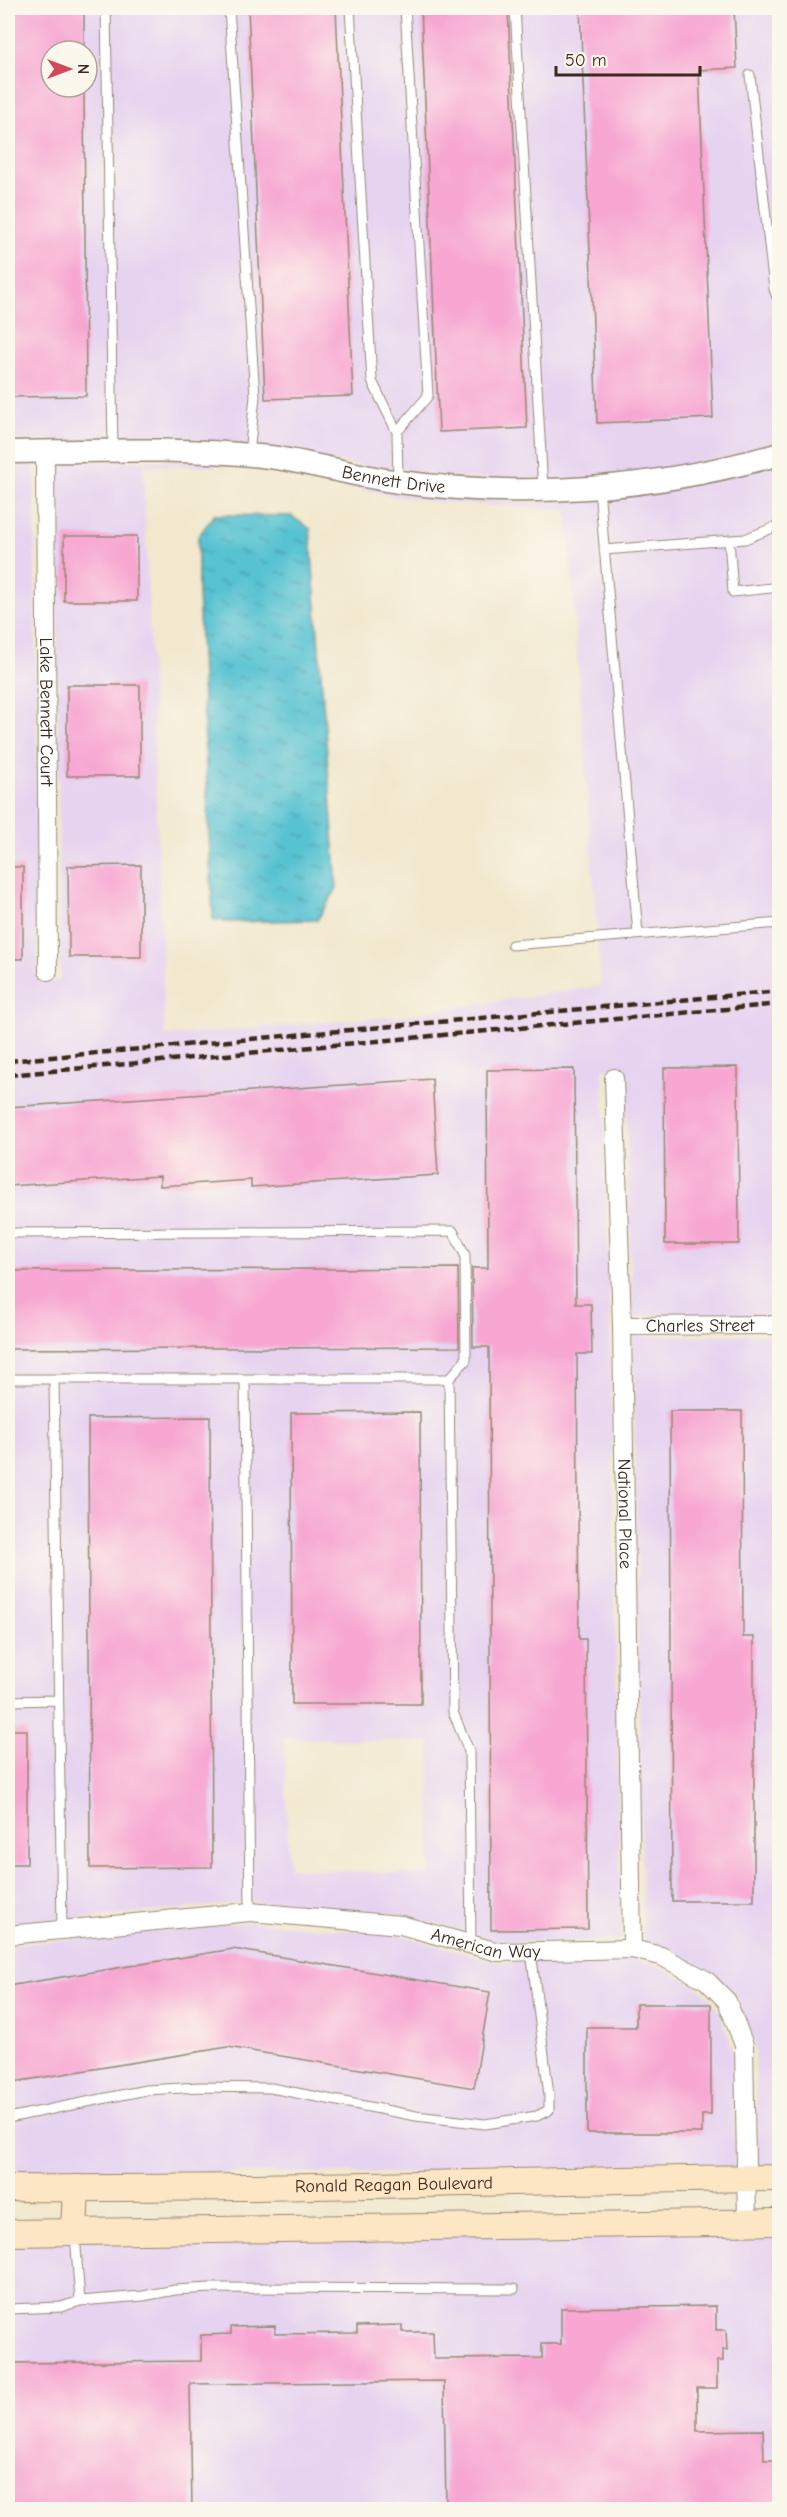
<svg xmlns="http://www.w3.org/2000/svg" width="787" height="2517" viewBox="0 0 787 2517" font-family="'Comic Neue',sans-serif">
  <defs>
    <pattern id="water-ripples" width="26" height="14" patternUnits="userSpaceOnUse" patternTransform="scale(1.5)"><rect width="26" height="14" fill="#57c2d2"/><path d="M2 4q2-2 4 0t4 0M15 11q2-2 4 0t4 0" fill="none" stroke="#499eaa"/></pattern>
  </defs>
  <rect width="100%" height="100%" fill="#fbf7ec"/>
  <filter id="ink" filterUnits="userSpaceOnUse"><feTurbulence type="fractalNoise" baseFrequency=".0167" numOctaves="2"/><feDisplacementMap in="SourceGraphic" scale="12" xChannelSelector="R" yChannelSelector="G"/><feConvolveMatrix kernelMatrix="1 2 1 2 8 2 1 2 1" color-interpolation-filters="sRGB"/></filter>
  <filter id="wash" filterUnits="userSpaceOnUse"><feTurbulence type="fractalNoise" baseFrequency=".008" numOctaves="4" result="noise"/><feDisplacementMap in="SourceGraphic" scale="24" xChannelSelector="R" yChannelSelector="G"/><feGaussianBlur stdDeviation="1.35" result="paint"/><feColorMatrix in="noise" values="0 0 0 0 0 0 0 0 0 0 0 0 0 0 0 0 0 1.4 0 .05"/><feComposite in="paint" operator="in"/></filter>
  <g filter="url(#wash)">
    <rect width="100%" height="100%" fill="#f1e8ce"/>
    <path fill="#e6d3f0" fill-rule="evenodd" d="M8 8H779V444L738 455 666 470 584 480 515 482 399 472 205 440 8 442ZM51 51H87V87H51Z
      M194 460 269 467 397 492 513 502 585 500 670 490 779 464V1315L632 1316 625 1068 603 1069 610 1326 621 1940 499 1942 402 1915 251 1902 8 1926V462H34L38 982 60 981 56 462ZM143 466H237L399 497 433 502 567 510 601 986 399 1016 165 1036ZM284 1738 430 1742V1875L289 1868Z
      M779 1335V2168H757L755 2045 737 1997 712 1972 668 1948 643 1942 633 1336Z
      M250 1922 399 1935 498 1962 631 1959 657 1965 699 1988 717 2006 732 2047 735 2168 453 2173 8 2172V1945Z
      M779 2222V2509H8V2233Z"/>
    <path fill="url(#water-ripples)" stroke="#497678" stroke-width="1.5" d="M214 515 291 516 310 529 337 888 317 920 226 922 213 919 198 590V537Z"/>
    <g id="blocks">
      <path fill="#f7a7d2" d="M8 8H84V51H51V87H84L86 396 8 397Z
        M248 8H336L353 396 265 399Z
        M421 8H508L527 428 439 432Z
        M580 8H734L737 68 699 70 713 418 597 423Z
        M64 536H137V601H64Z
        M67 685H140V776H67Z
        M141 865V957H69L68 866Z
        M8 867H23V959H8Z
        M738 1067 739 1244H665L664 1068Z
        M574 1069 576 1304H591L592 1354H577L579 1639H586L588 1929 491 1930 489 1347H473L472 1268H488L487 1070Z
        M432 1079 438 1175 251 1187V1180L160 1186V1176L8 1186V1107Z
        M458 1268 459 1347 8 1349V1271Z
        M670 1411H742L743 1637H754V1901H672Z
        M420 1412 421 1704H292L291 1413Z
        M210 1417 212 1867 90 1868 88 1418Z
        M8 1730H27V1864H8Z
        M233 1949 490 1992 474 2088 228 2047 8 2083V1986Z
        M636 2004H711V2115H702V2133H587V2027H636Z
        M716 2306V2330H726L727 2350H723V2361H717V2388H697V2431L763 2430 764 2460H780V2510H446L444 2381 190 2384 192 2510H8V2363L201 2361V2335L231 2334V2327L275 2326V2334L357 2333V2326L402 2325V2332H433L434 2359 542 2358V2344H561V2308Z"/>
    </g>
  </g>
  <g filter="url(#ink)">
    <use href="#blocks" fill-opacity="0" stroke="#968976" stroke-width="1.5"/>
    <g fill="none" stroke-linecap="round" stroke-linejoin="round">
      <g stroke="#968976" stroke-width="11">
        <path id="service" d="M106 8 113 451
          M229 8 255 396 249 454
          M350 8 372 381 397 432 428 396 405 8
          M515 8 543 489
          M750 75 774 289 780 305
          M397 432 398 480
          M599 488 638 934
          M729 540 733 592 780 587
          M604 550 745 539 780 525
          M512 945 780 923
          M8 1233 453 1231 465 1255 466 1360 449 1379H8
          M54 1379 62 1930
          M245 1379 250 1912
          M449 1379 453 1712 469 1751 471 1946
          M8 1701 58 1700
          M8 2118 146 2090 201 2087 271 2088 416 2116 485 2124 537 2116 549 2110V2095L531 1951
          M75 2234 80 2301
          M8 2309 61 2307 80 2301 143 2296 175 2290 211 2288 514 2289"/>
      </g>
      <g stroke="#968976" stroke-width="20">
        <g id="minor">
          <path id="s1" d="M45 452 48 971"/>
          <path id="s2" d="M614 1078 622 1326 632 1949"/>
          <path id="s3" d="M622 1326 780 1325"/>
          <path id="s4" d="M8 1935 250 1912 401 1925 498 1952 632 1949 661 1956 706 1980 727 2001 744 2045 747 2223"/>
        </g>
      </g>
      <g stroke="#968976" stroke-width="25">
        <g id="tertiary">
          <path id="s5" d="M8 452C95 451 183 447 270 457 313 463 355 476 399 482 531 499 651 490 780 454"/>
        </g>
      </g>
      <g stroke="#968976" stroke-width="28">
        <g id="secondary">
          <path id="s6" d="M8 2188C265 2190 522 2180 780 2178"/>
          <path d="M74 2232 76 2188"/>
          <path d="M8 2233 780 2222"/>
        </g>
      </g>
      <use href="#service" stroke="#fff" stroke-width="9"/>
      <use href="#minor" stroke="#fff" stroke-width="18"/>
      <use href="#tertiary" stroke="#fff" stroke-width="22"/>
      <use href="#secondary" stroke="#fce6c4" stroke-width="26"/>
      <path stroke="#3b2a1e" stroke-width="4.5" stroke-dasharray="9 4.5" stroke-linecap="butt" d="M8 1061 780 991
        M8 1075 780 1004"/>
    </g>
  </g>
  <g text-anchor="middle" stroke-width="6" stroke-linejoin="round" paint-order="stroke">
    <g font-size="18" fill="#3b2a1e" stroke="#fbf7ec">
      <text dy="6" stroke="none"><textPath href="#s5" startOffset="388">Bennett Drive</textPath></text>
      <text dy="6" stroke="none"><textPath href="#s1" startOffset="260">Lake Bennett Court</textPath></text>
      <text dy="6" stroke="none"><textPath href="#s3" startOffset="78">Charles Street</textPath></text>
      <text dy="6" stroke="none"><textPath href="#s2" startOffset="436">National Place</textPath></text>
      <text dy="6" stroke="none"><textPath href="#s4" startOffset="482">American Way</textPath></text>
      <text dy="6" stroke="none"><textPath href="#s6" startOffset="386">Ronald Reagan Boulevard</textPath></text>
    </g>
  </g>
  <rect width="787" height="2517" fill="none" stroke="#fbf7ec" stroke-width="30"/>
  <g transform="translate(69 69) rotate(90)"><circle r="28" fill="#fbf7ec" stroke="#aea59a" stroke-width="1.5"/>
  <path d="M0-4.5L10 22L0 15L-10 22Z" fill="#d1495b"/>
  <text y="-9" font-size="16" font-weight="bold" text-anchor="middle" fill="#3b2a1e">N</text>
  </g>
  <path d="M556 66v9h144v-9" fill="none" stroke="#3b2a1e" stroke-width="3"/>
  <text x="565" y="66" font-size="18" fill="#3b2a1e" stroke="#fbf7ec" stroke-width="4.5" paint-order="stroke">50 m</text>
</svg>
